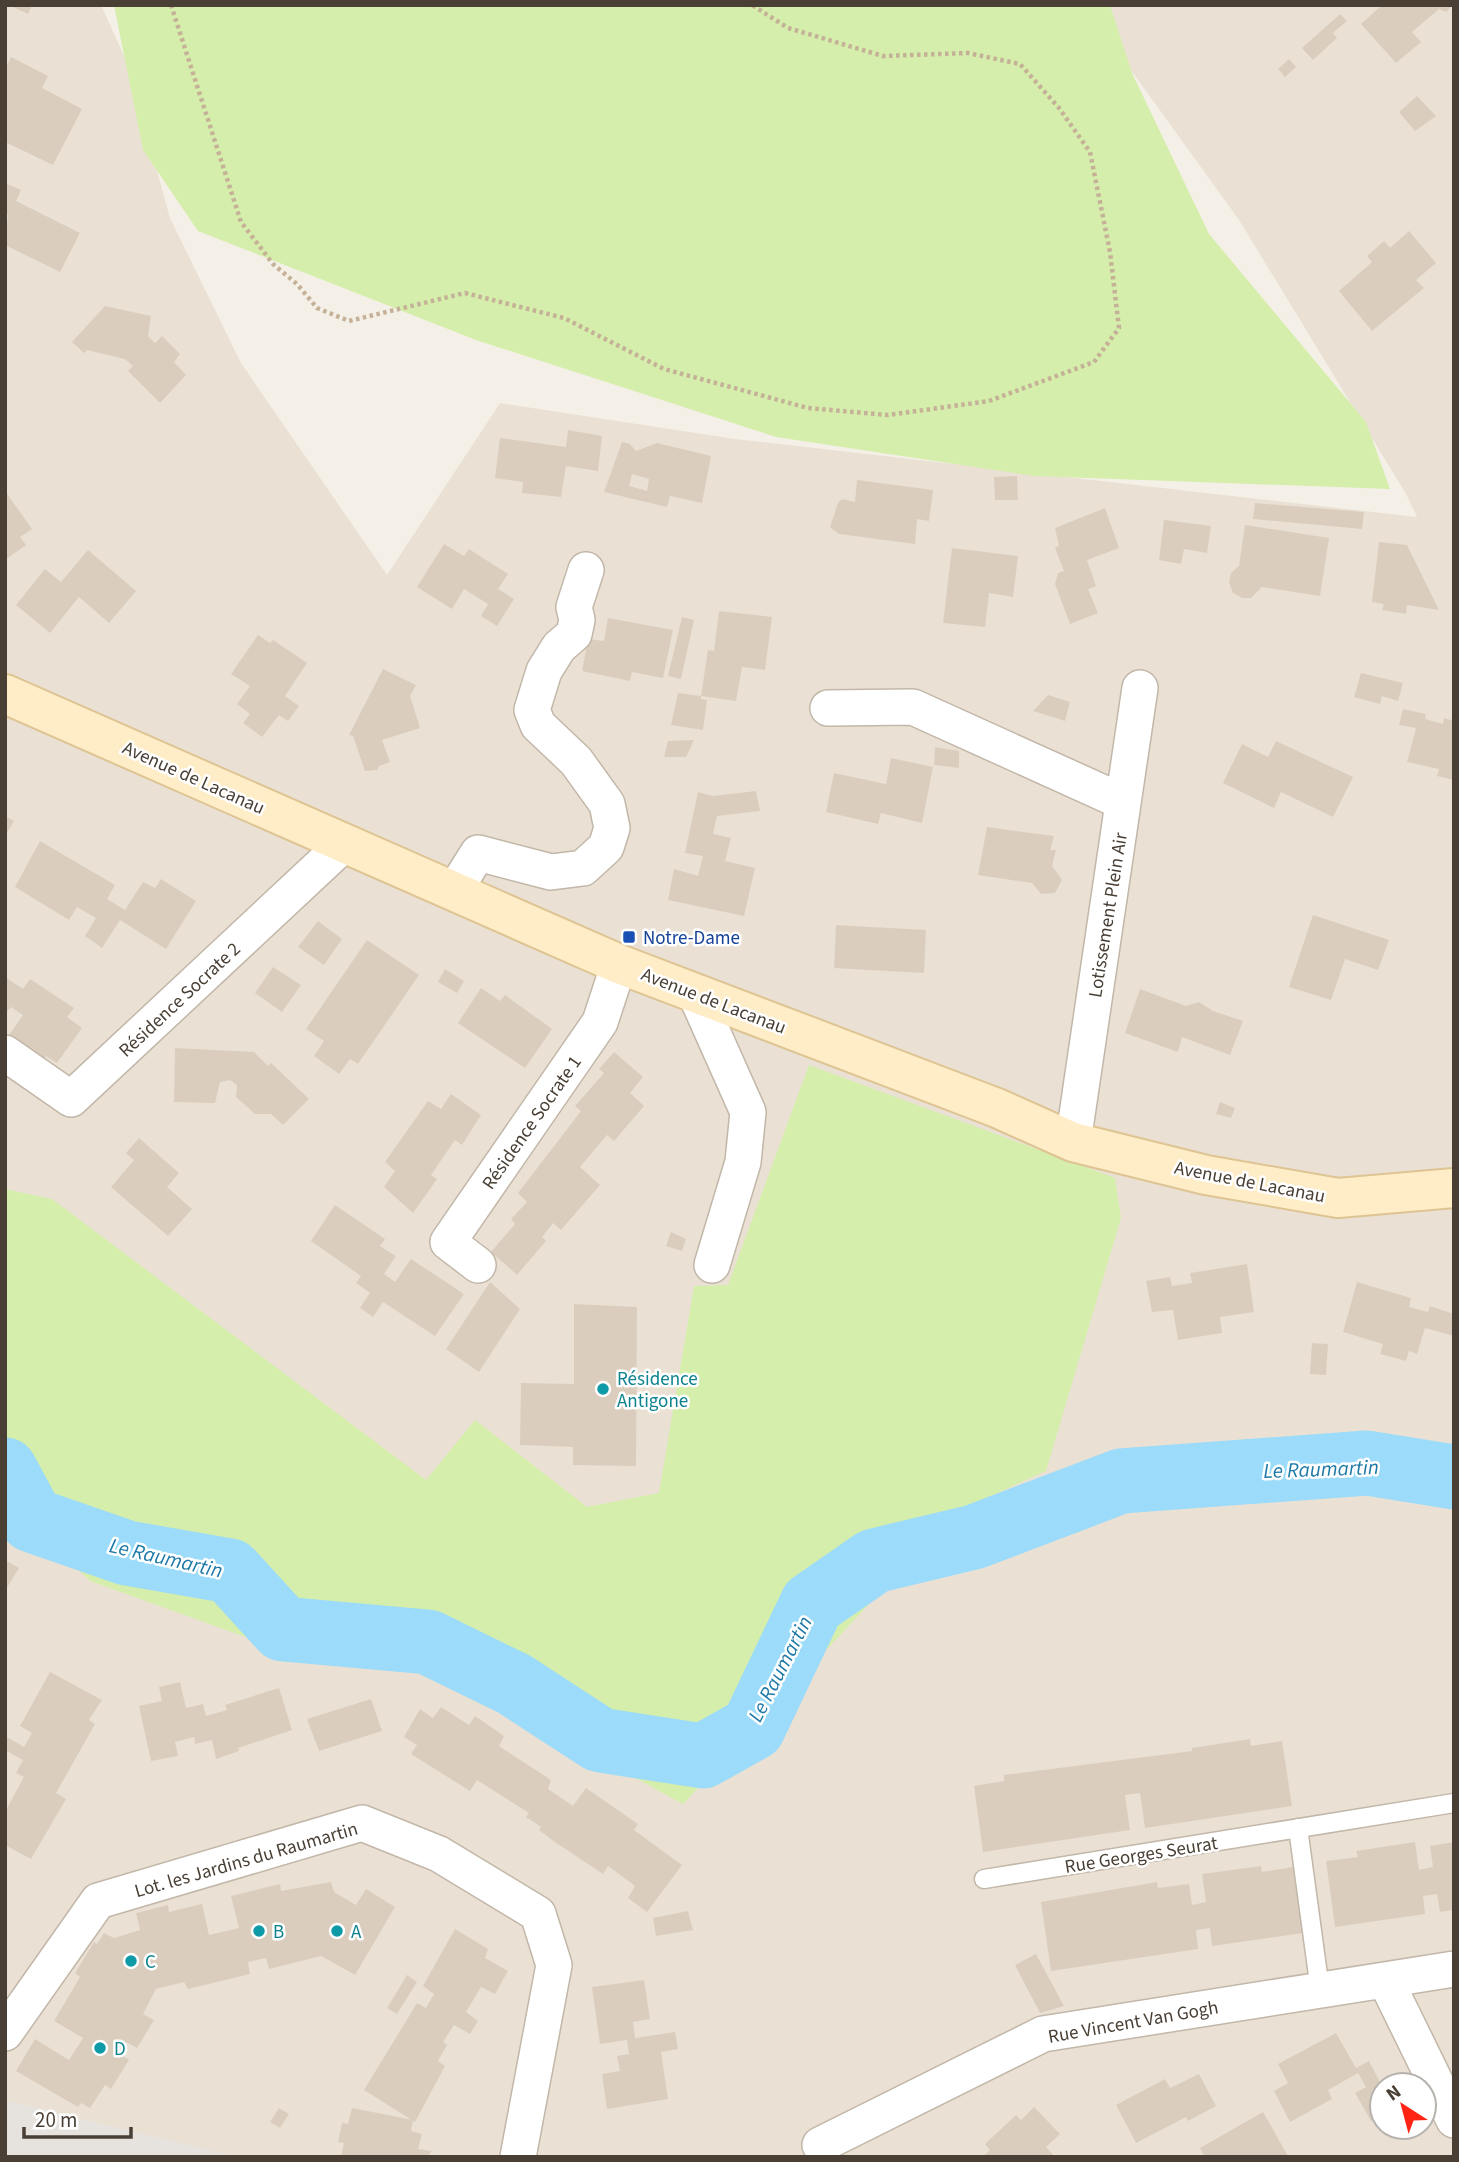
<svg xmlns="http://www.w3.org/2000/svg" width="1459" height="2162" viewBox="0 0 1459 2162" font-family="'Source Sans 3',sans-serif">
  <rect width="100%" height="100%" fill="#f5f0e7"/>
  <path fill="#eae1d4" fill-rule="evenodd" d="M5 5H101L136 82 138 102 170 218 241 363 387 575 500 403 735 439 1417 517 1406 494 1239 220 1084 5H1454V2157H5ZM1382 2085H1424V2127H1382Z"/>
  <path fill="#d5eeab" d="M114 5H1110L1132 73 1209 234 1366 422 1390 489 1034 476 776 437 476 340 198 231 143 150Z
    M809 1065 1115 1178 1121 1218 1046 1471 817 1575 870 1603 683 1804 432 1666 265 1644 90 1581 5 1497V1189L52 1199 426 1480 475 1420 587 1507 659 1493 694 1286 728 1285Z"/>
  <path fill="#e6e3df" d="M5 2100 237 2157H5Z"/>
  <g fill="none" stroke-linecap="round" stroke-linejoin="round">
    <path stroke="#9cdbf9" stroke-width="65" d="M5 1470 32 1520 127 1553 230 1571 283 1629 428 1642 514 1684 600 1740 703 1756 753 1728 812 1604 874 1561 974 1537 1121 1481 1367 1463 1454 1477"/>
  </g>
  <path fill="#dbcdbe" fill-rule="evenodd" d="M9 5H32L28 14Z
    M1382 5H1453L1446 12 1439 9 1412 32 1421 42 1396 63 1361 24Z
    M1340 14 1347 21 1333 33 1337 38 1313 60 1302 48Z
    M11 57 48 76 42 88 82 109 53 165 5 142V69Z
    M1289 59 1296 67 1285 77 1278 69Z
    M1417 96 1436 116 1415 131 1399 112Z
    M5 183 21 190 16 201 80 233 60 272 5 245 8 215 5 213Z
    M1409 231 1436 263 1416 280 1424 288 1372 331 1339 291 1372 262 1367 256 1384 241 1390 248Z
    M105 306 151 316 148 336 155 343 162 336 180 354 174 362 186 375 160 403 128 371 133 366 125 359 87 350 84 353 72 342Z
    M568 430 602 436 598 471 566 466 561 497 522 493 523 482 495 478 500 438 566 447Z
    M622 442 630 444 636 451 657 443 711 456 702 503 670 496 667 507 604 492ZM632 474 649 479 647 491 629 486Z
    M1017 476 1018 500H995L994 477Z
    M857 480 933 490 929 521 917 519 915 544 839 534 830 527 838 503 842 499 855 502Z
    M5 491 32 529 20 537 26 545 5 560Z
    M1255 503 1364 512 1362 529 1253 519Z
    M1105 508 1119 548 1087 560 1096 586 1088 589 1098 613 1070 624 1055 584 1058 573 1064 571 1055 548 1059 546 1055 528Z
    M1164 520 1211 526 1207 553 1184 549 1181 564 1159 560Z
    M1245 525 1329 538 1320 596 1262 587 1251 598H1242L1233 593 1229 582 1231 573 1239 566Z
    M1379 542 1407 545 1439 610 1407 605 1406 614 1382 610 1384 604 1372 602Z
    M444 544 464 556 469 549 508 574 498 589 514 599 497 626 481 616 488 604 464 589 452 609 417 587Z
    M952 548 1018 556 1013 597 989 593 985 627 943 623Z
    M88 550 136 591 109 623 79 597 50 633 16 605 45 569 61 582Z
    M719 611 772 617 765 670 742 667 736 701 701 696 708 650 714 651Z
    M682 617 694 620 681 679 668 676Z
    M608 618 673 630 663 678 632 672 630 681 582 671 588 639 604 641Z
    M258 635 270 643 273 640 307 663 285 696 299 706 288 721 279 715 262 737 243 723 250 714 237 704 250 686 231 674Z
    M383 669 416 685 410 696 420 728 382 740 390 762 379 766 377 770 365 771 353 736 349 735Z
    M1361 673 1403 683 1398 701 1382 696 1380 704 1354 697Z
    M678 693 701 696V699L707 700 703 730 671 725Z
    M1048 695 1070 702 1065 721 1033 711Z
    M1403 709 1426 714 1425 719 1443 724 1444 718 1454 721V780L1437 776 1439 769 1407 762 1416 728 1399 725Z
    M694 740 686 757H664L668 741Z
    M1276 741 1353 777 1333 817 1281 792 1274 808 1223 783 1242 744 1268 757Z
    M935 747 959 751V768L934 765Z
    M891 758 933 767 922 823 881 813 878 824 826 812 834 773 886 784Z
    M756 791 760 811 717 816 713 834 731 838 725 861 755 868 744 916 668 900 674 869 698 876 703 856 685 853 698 792 713 796Z
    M5 816 14 821 5 836Z
    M987 827 1054 836 1050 850H1056L1052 866 1062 880 1055 893 1041 894 1032 883 978 875Z
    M40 841 115 885 107 899 125 910 143 882 155 888 161 879 196 901 166 949 120 920 102 948 85 936 96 918 77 907 69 920 15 887Z
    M1313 915 1389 940 1378 970 1345 959 1331 1000 1289 987Z
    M318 921 342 939 324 965 298 947Z
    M836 925 926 930 924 973 834 968Z
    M367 940 419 975 358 1064 350 1059 339 1074 314 1056 324 1041 306 1029Z
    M273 967 301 985 282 1012 255 993Z
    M445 969 464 981 457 993 438 982Z
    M5 977 23 989 30 979 74 1008 67 1017 82 1028 57 1063 46 1056 42 1063 7 1038 23 1015 11 1007 5 1014Z
    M481 988 500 1001 505 995 552 1029 525 1068 458 1023Z
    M1140 989 1186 1006 1199 1002 1213 1011 1243 1021 1230 1055 1182 1037 1178 1052 1125 1033Z
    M175 1048 254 1052 268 1066 271 1063 309 1099 283 1125 271 1114H255L236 1097 237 1085 230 1080 220 1082 215 1103 174 1102Z
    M614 1052 643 1077 630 1093 644 1106 614 1141 607 1135 580 1167 600 1185 561 1230 553 1223 542 1237 546 1241 517 1275 491 1252 515 1224 511 1219 527 1202 518 1193 581 1111 575 1106 604 1073 599 1069Z
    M451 1094 481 1115 462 1145 455 1140 431 1175 437 1179 413 1213 384 1187 395 1171 385 1162 428 1101 441 1109Z
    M1220 1102 1235 1108 1231 1118 1216 1114Z
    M139 1138 179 1173 167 1187 192 1209 168 1236 111 1187 134 1160 126 1153Z
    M335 1205 385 1239 380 1246 396 1256 384 1274 395 1282 411 1259 464 1294 435 1336 383 1302 373 1317 360 1308 370 1293 356 1283 361 1276 311 1241Z
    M671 1232 686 1239 682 1251 666 1246Z
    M1247 1264 1254 1312 1220 1317 1222 1333 1178 1340 1173 1310 1152 1312 1146 1281 1170 1277 1172 1286 1192 1283 1190 1273Z
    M490 1282 520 1309 479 1372 446 1349Z
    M1357 1282 1411 1298 1409 1307 1428 1312 1430 1306 1454 1314V1336L1425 1328 1417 1354 1409 1351 1406 1361 1380 1354 1383 1344 1343 1332Z
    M574 1304 637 1307 636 1466 573 1465V1447L520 1445 521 1383 574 1384Z
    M1312 1343 1328 1344 1326 1375 1310 1374Z
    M5 1560 19 1568 5 1591Z
    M50 1672 102 1700 89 1720 95 1724 56 1793 66 1799 31 1859 5 1845V1812L24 1777 16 1773 23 1760 5 1750V1736L24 1747 32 1733 20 1726Z
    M180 1682 186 1708 203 1704 206 1716 227 1710 225 1705 279 1688 292 1730 238 1748 239 1751 216 1759 212 1740 195 1744 194 1737 175 1742 178 1756 151 1761 139 1706 162 1701 159 1687Z
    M371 1699 382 1731 319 1751 307 1719Z
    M441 1707 469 1725 475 1716 504 1736 499 1746 551 1780 548 1789 573 1806 586 1788 638 1824 634 1830 682 1865 647 1912 628 1898 635 1886 608 1866 603 1874 552 1840 539 1830 541 1827 526 1817 529 1813 477 1780 470 1791 411 1754 417 1745 404 1737 420 1709 433 1718Z
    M1250 1739 1251 1746 1282 1741 1292 1806 1145 1828 1140 1793 1125 1795 1130 1830 983 1852 974 1786 1004 1781V1775L1192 1751V1748Z
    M1415 1842 1419 1870 1433 1867 1430 1846 1454 1842V1910L1440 1912 1437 1894 1423 1896 1425 1914 1335 1927 1326 1861 1358 1857 1356 1851Z
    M1261 1866 1262 1872 1293 1867 1303 1933 1212 1946 1210 1928 1196 1930 1198 1949 1051 1971 1041 1902 1157 1882 1158 1888 1189 1884 1192 1905 1206 1902 1202 1874Z
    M331 1882 334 1892 356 1905 366 1889 395 1907 355 1975 321 1956 269 1969 266 1958 248 1962 250 1974 188 1989 184 1982 156 1989 143 2014 154 2020 137 2048 126 2042 119 2053 129 2060 111 2089 105 2085 90 2108 81 2103 78 2107 16 2071 35 2039 69 2060 83 2038 54 2021 80 1977 75 1973 94 1942 97 1944 104 1933 114 1938 140 1930 136 1913 168 1905 169 1912 202 1904 209 1935 239 1928 231 1896 280 1884 281 1891Z
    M688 1911 693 1930 656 1936 653 1918Z
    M455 1929 488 1949 485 1958 508 1971 495 1994 481 1987 466 2012 478 2021 470 2034 454 2025 443 2042 447 2045 438 2061 445 2066 415 2122 364 2090 417 2003 426 2008 434 1994 423 1986Z
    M1036 1954 1064 2006 1040 2013 1015 1965Z
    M407 1975 417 1982 397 2014 387 2008Z
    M644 1980 650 2019 633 2022 635 2038 675 2032 678 2049 661 2052 668 2099 607 2109 602 2074 620 2071 617 2056 629 2054 627 2040 600 2044 592 1987Z
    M1336 2033 1356 2068 1369 2061 1382 2086V2115L1371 2121 1355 2093 1366 2087 1358 2073 1328 2090 1332 2099 1290 2122 1274 2091 1288 2083 1278 2064Z
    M1199 2074 1216 2106 1188 2121 1186 2117 1136 2143 1116 2105 1165 2079 1170 2088Z
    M1034 2107 1060 2134 1046 2147 1055 2157H983L990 2150 985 2144 1016 2115 1021 2120Z
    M279 2108 289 2114 280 2128 270 2122Z
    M352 2108 413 2120 411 2131 422 2134 418 2149 432 2151 427 2157H341L344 2143 338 2142 342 2123 348 2124Z
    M1263 2112 1288 2156 1205 2157 1200 2148Z"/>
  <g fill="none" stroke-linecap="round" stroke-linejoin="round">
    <g stroke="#c2b7a8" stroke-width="21">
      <path id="lane" d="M1298 1828 1320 1990
        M984 1879 1454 1803"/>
    </g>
    <g stroke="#c2b7a8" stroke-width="38">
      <path id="street" d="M828 708 913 707 1123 802
        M454 891 478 853 551 872 583 868 606 847 612 828 607 804 576 761 538 725 532 710 544 671 559 647 574 634 577 620 574 607 586 570
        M695 993 748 1112 743 1162 712 1265
        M5 1053 71 1099 345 843
        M1073 1142 1140 688
        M478 1265 448 1242 600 1022 619 964
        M1386 1981 1454 2120
        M5 2033 98 1901 362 1823 439 1854 538 1914 554 1965 518 2157
        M820 2145 1043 2034 1454 1969"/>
    </g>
    <g stroke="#dec493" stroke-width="42">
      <path id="secondary" d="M5 694 619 964 997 1108 1073 1142 1206 1175 1338 1198 1454 1188"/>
    </g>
    <path stroke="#c5b197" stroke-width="4.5" stroke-dasharray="3.5 3.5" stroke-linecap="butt" d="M171 5 241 222 273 264 297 284 317 308 349 321 465 293 564 318 664 369 808 408 888 415 989 401 1094 362 1119 328 1110 252 1090 152 1059 108 1020 64 968 53 883 56 788 28 752 5"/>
    <use href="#lane" stroke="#fff" stroke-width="18"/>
    <use href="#street" stroke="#fff" stroke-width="35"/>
    <use href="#secondary" stroke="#ffedc7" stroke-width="38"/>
  </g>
  <rect fill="#1a4fb4" stroke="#fff" stroke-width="2.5" x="622" y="930" width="14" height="14" rx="3.5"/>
  <g fill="#0f9aa8" stroke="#fff" stroke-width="2.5">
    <circle cx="603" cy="1389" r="7"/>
    <circle cx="259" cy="1931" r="7"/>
    <circle cx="337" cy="1931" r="7"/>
    <circle cx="131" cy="1961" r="7"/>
    <circle cx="100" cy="2048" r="7"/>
  </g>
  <g text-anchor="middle" stroke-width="5" stroke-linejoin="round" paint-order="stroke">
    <g font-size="19" fill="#493f35" stroke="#fff">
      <text transform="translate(194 777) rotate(24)" y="7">Avenue de Lacanau</text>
      <text transform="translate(1107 915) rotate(-81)" y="7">Lotissement Plein Air</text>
      <text transform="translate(179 999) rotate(-43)" y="7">Résidence Socrate 2</text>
      <text transform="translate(714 1000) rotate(21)" y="7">Avenue de Lacanau</text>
      <text transform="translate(531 1122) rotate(-55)" y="7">Résidence Socrate 1</text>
      <text transform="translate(1250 1181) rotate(11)" y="7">Avenue de Lacanau</text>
      <text transform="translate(1141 1854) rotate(-9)" y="7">Rue Georges Seurat</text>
      <text transform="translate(246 1859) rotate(-16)" y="7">Lot. les Jardins du Raumartin</text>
      <text transform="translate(1133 2021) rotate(-10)" y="7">Rue Vincent Van Gogh</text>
    </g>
    <g font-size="19" fill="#164399" stroke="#fff" text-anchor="start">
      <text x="643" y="944">Notre-Dame</text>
    </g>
    <g font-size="19" fill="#0d838f" stroke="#fff" text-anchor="start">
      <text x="617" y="1385">Résidence<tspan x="617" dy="22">Antigone</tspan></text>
      <text x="273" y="1938">B</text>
      <text x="351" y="1938">A</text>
      <text x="145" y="1968">C</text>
      <text x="114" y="2055">D</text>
    </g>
    <g font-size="21" font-style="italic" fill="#1e79a7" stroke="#fff">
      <text transform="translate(1321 1469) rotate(-2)" y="7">Le Raumartin</text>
      <text transform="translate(166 1558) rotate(13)" y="7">Le Raumartin</text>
      <text transform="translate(780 1669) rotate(-63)" y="7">Le Raumartin</text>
    </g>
  </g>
  <rect width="1459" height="2162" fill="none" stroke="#493f35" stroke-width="14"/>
  <g transform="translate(1403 2106) rotate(324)"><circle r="33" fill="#ffffff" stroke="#b6b2ae" stroke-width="2"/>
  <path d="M0-5L12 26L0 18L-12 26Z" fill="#ff2414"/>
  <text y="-10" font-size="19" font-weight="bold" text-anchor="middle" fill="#493f35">N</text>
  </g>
  <path d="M24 2127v10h107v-10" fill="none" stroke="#493f35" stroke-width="3.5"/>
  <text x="35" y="2127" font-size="21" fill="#493f35" stroke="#ffffff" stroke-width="5" paint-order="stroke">20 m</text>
</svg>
